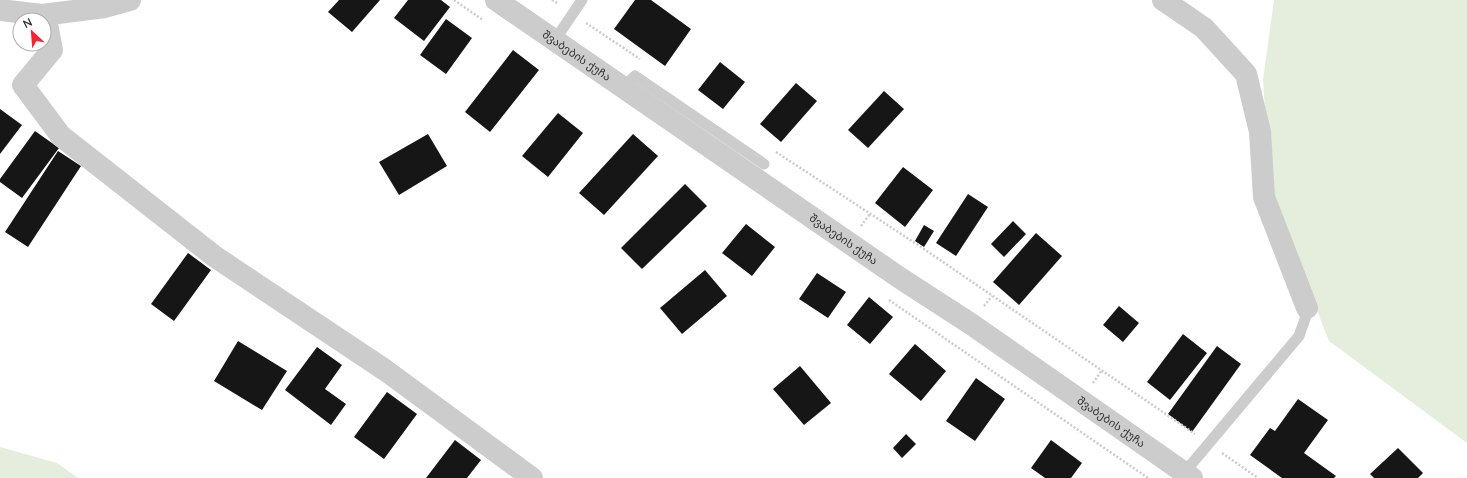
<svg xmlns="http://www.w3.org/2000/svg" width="1467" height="478" viewBox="0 0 1467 478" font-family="Lato,'Noto Sans Georgian',sans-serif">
  <rect width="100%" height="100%" fill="#fff"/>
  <path fill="#e5eddc" d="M1274 0H1467V443L1329 341 1271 194 1263 80Z
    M0 447 57 463 78 478H0Z"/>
  <path fill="#161616" d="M339 0H380L352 32 328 12Z
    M408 0H441L450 7 424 41 394 18Z
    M635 0H651L691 29 665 66 614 29Z
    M446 19 472 38 446 74 420 55Z
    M513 50 539 70 490 132 465 112Z
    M720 62 745 82 723 109 698 90Z
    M796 83 817 101 781 142 760 124Z
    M884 91 904 109 868 148 848 130Z
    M0 109 22 125 0 154Z
    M558 113 583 133 548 177 522 156Z
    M35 131 59 148 22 198 0 182V179Z
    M428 134 447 166 399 195 379 162Z
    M633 134 658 156 604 215 579 193Z
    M58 151 81 166 28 247 5 232Z
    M903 167 933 190 905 227 875 203Z
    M685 184 707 206 642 269 621 248Z
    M968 194 988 207 956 256 936 243Z
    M1013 221 1026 234 1004 257 991 244Z
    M746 224 775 247 752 276 722 253Z
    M924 225 934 231 924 247 915 241Z
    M1036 233 1062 256 1019 305 993 282Z
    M188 253 211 270 174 321 151 304Z
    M705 270 727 296 682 334 660 308Z
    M817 273 846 292 828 318 799 299Z
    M869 297 893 317 870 344 847 325Z
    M1119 306 1139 323 1123 342 1103 325Z
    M1183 334 1207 353 1170 400 1147 382Z
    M238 341 287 371 262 410 214 381Z
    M915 344 946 371 921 401 889 374Z
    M1217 346 1241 364 1192 432 1168 414Z
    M317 347 342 365 325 389 346 404 331 425 285 390Z
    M800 366 831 403 804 425 773 389Z
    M976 378 1005 399 975 441 946 421Z
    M387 392 417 414 384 459 354 437Z
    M1298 399 1328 420 1304 453 1336 476 1334 478H1282L1250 455 1270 428 1275 431Z
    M906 434 916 444 902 458 893 448Z
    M455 440 481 460 467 478H426Z
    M1051 440 1082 463 1071 478H1045L1031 468Z
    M1398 448 1423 473 1418 478H1374L1370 474Z"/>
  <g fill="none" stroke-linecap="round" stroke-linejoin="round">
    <path stroke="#ccc" stroke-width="2.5" stroke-dasharray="2 2" stroke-linecap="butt" d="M454 0 483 20
      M552 0 559 4
      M586 23 640 59
      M776 152 921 247 1195 434
      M861 226 870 214
      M889 300 1148 478
      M984 306 992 296
      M1093 383 1102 370
      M1222 453 1258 478"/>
    <path stroke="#ccc" stroke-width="11" d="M555 40 582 0
      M623 87 635 76 764 164
      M1184 473 1299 336 1305 319 1307 308"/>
    <g stroke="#ccc" stroke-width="22">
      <path id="s1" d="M496 0 900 278 971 324 1192 478"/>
      <path d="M1163 0 1204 28 1246 74 1260 132 1264 197 1307 308"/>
      <path d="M0 10 42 15 105 7 130 0"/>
      <path d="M42 15 47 24 52 50 23 85 61 136 214 256 385 370 532 478"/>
    </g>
  </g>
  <g text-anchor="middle" stroke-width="4" stroke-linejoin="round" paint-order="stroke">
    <g font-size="11" fill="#2f2f2f" stroke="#fff">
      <text dy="4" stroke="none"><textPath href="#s1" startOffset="98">შვაბების ქუჩა</textPath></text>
      <text dy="4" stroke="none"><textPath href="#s1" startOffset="422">შვაბების ქუჩა</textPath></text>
      <text dy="4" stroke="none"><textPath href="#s1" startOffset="746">შვაბების ქუჩა</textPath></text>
    </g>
  </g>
  <g transform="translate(32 32) rotate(334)"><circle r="19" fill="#ffffff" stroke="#acacac"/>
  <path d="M0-3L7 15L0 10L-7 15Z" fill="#f22535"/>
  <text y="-6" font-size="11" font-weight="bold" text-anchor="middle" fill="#2f2f2f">N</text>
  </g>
</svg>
